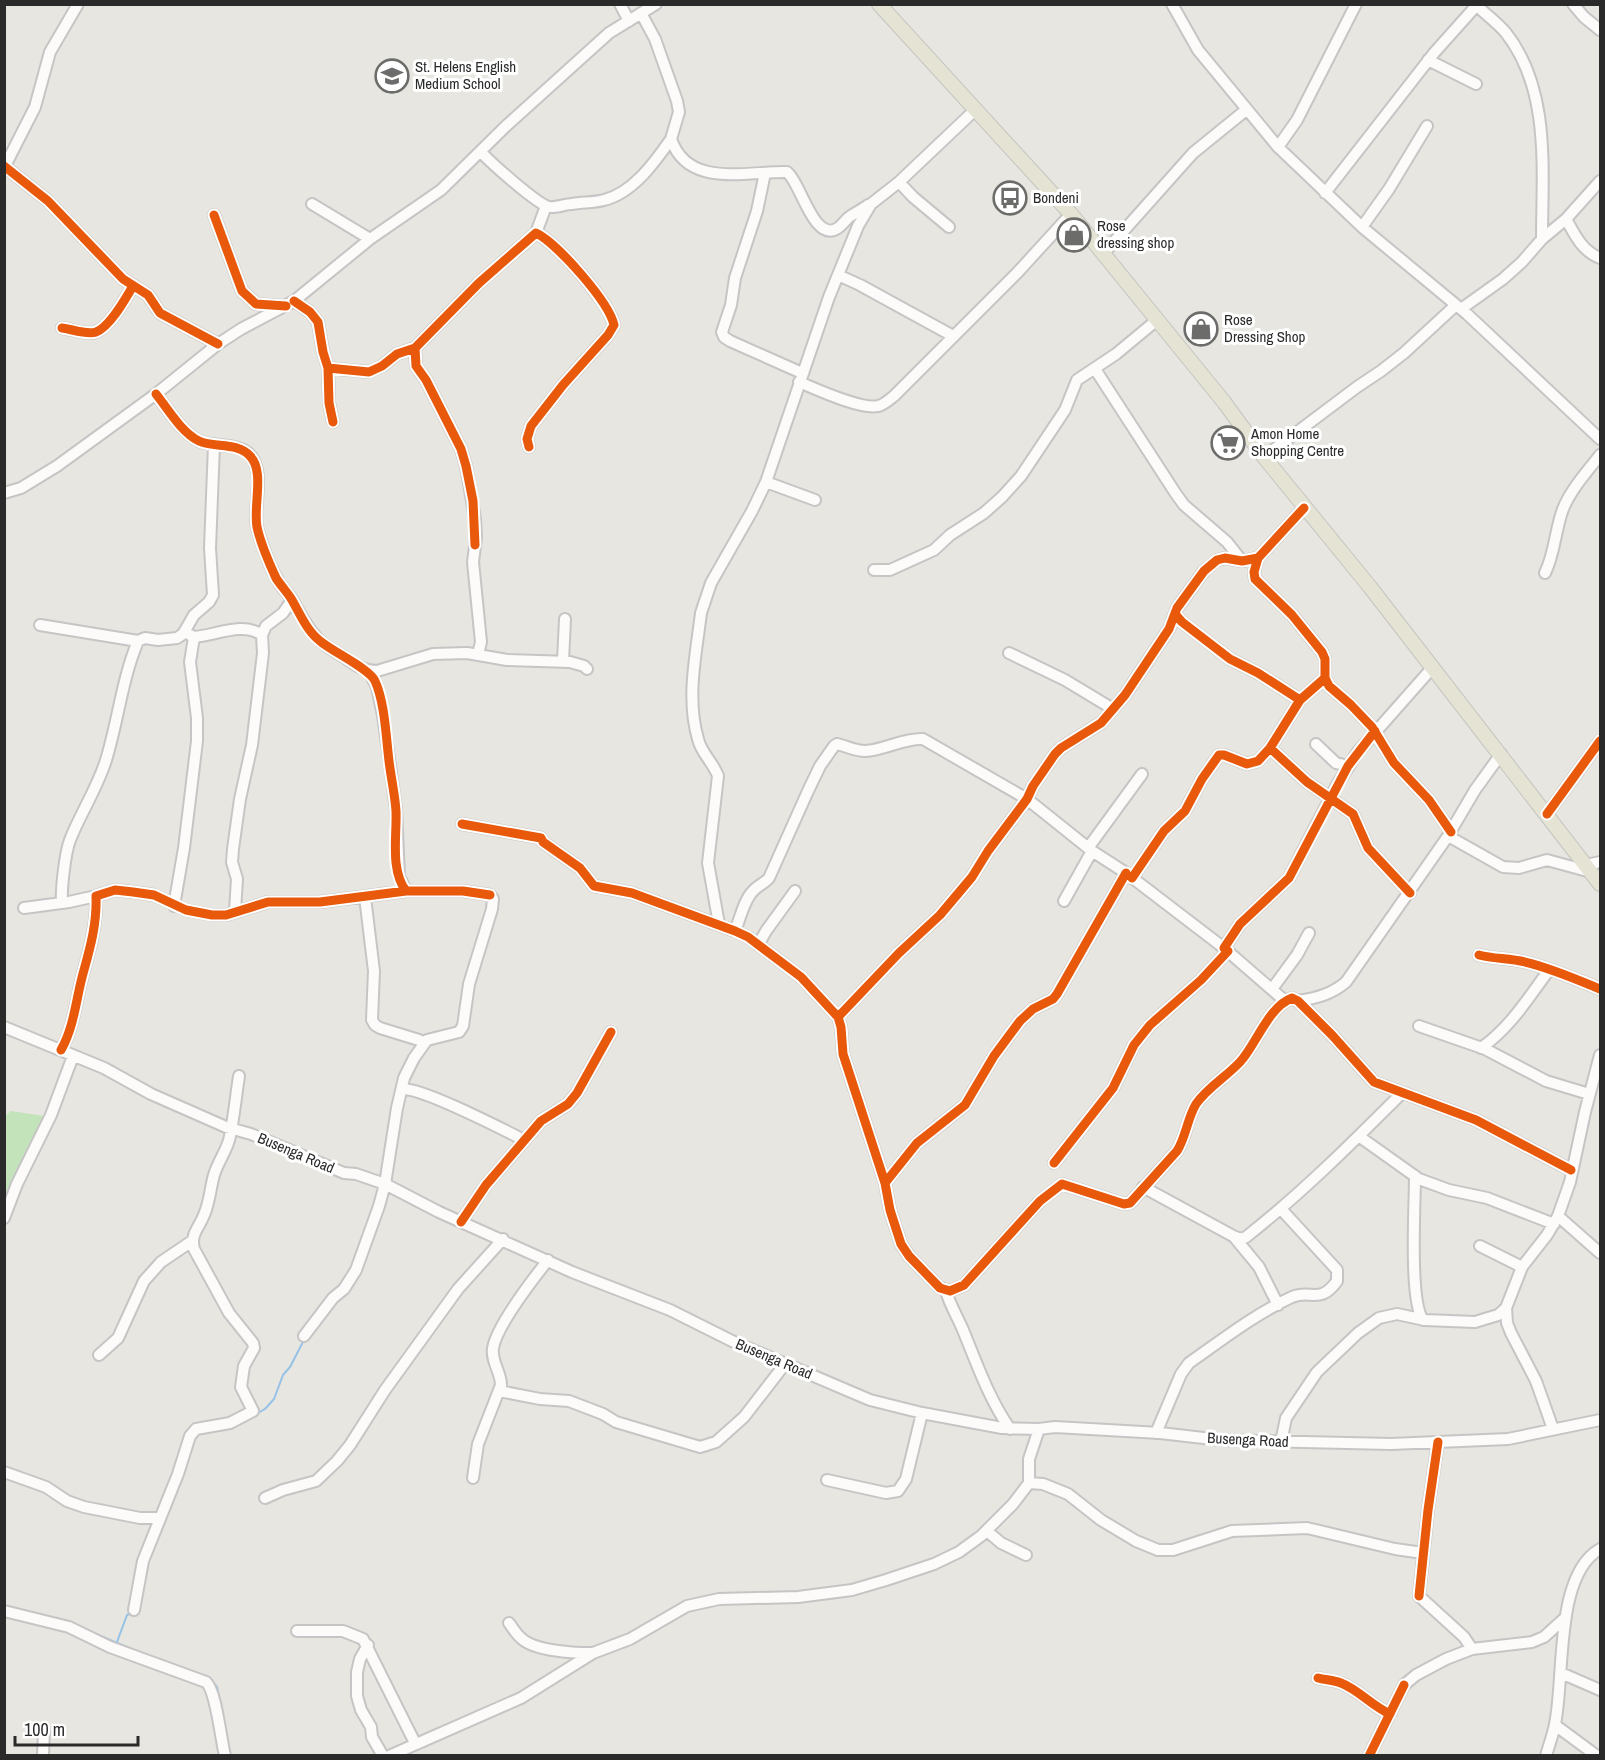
<svg xmlns="http://www.w3.org/2000/svg" width="1605" height="1760" viewBox="0 0 1605 1760" font-family="'Archivo Narrow',sans-serif">
  <rect width="100%" height="100%" fill="#e8e6e0"/>
  <path fill="#c3e3ba" d="M11 1111 44 1116 5 1202V1116Z"/>
  <g fill="none" stroke-linecap="round" stroke-linejoin="round">
    <path stroke="#96c2e7" stroke-width="2" d="M256 1414 265 1409 274 1399 283 1375 290 1367 304 1340
      M91 1632 141 1653
      M117 1642 127 1615 132 1613
      M211 1680 217 1687 220 1702"/>
    <g stroke="#c6c5c5" stroke-width="14">
      <path id="minor" d="M620 4 629 21
        M1172 4 1198 50 1278 147 1362 227 1467 314 1600 439
        M1475 4C1485 14 1497 22 1506 33 1551 90 1542 171 1542 239
        M1573 4 1584 17 1600 30
        M641 13 655 39 677 101 679 112 671 139C688 189 747 171 787 172 801 183 814 244 838 228 842 225 845 221 848 218 854 213 862 210 868 205
        M1428 60 1476 84
        M1278 147 1297 120 1356 4
        M481 152C491 163 537 204 549 207 556 208 565 204 572 204 583 202 593 203 604 200 633 193 655 162 671 139
        M4 166 48 201 123 279 148 295 160 313 218 344
        M5 166 35 107 50 52 78 4
        M765 173 757 211 735 278 731 305 722 332 724 337 730 341 802 373
        M899 182 913 197 949 227
        M1325 193 1434 53 1476 6
        M312 204 370 239
        M214 215 242 291 256 304 284 306
        M1566 219C1575 235 1582 251 1600 258
        M1362 227 1389 189 1427 126
        M536 233 546 206
        M1103 254 1193 153 1246 110
        M838 275 860 285 953 336
        M294 301 310 312 318 322 323 352 328 368 329 403 333 422
        M1461 309 1503 279 1522 262 1542 239 1566 219 1600 181
        M62 328C71 329 87 335 96 332 110 327 126 298 133 286
        M415 348 416 366 426 380 461 449 466 466 475 519 476 538 473 562 481 642 478 654
        M328 368 369 372 382 366 397 354 415 348 479 283 536 233C557 243 609 302 614 325L608 335 563 385 531 426 527 439 529 447
        M1095 369 1176 494 1184 505 1227 542 1242 561
        M799 382C816 389 861 410 878 406 884 405 890 399 894 396L1017 273 1071 214
        M156 394C168 409 181 432 199 441 215 448 243 441 253 459 264 479 253 506 257 527 260 540 270 567 277 579 281 587 288 593 293 601 300 614 307 628 318 639 325 646 336 652 344 657 355 665 363 671 377 671L433 654 467 653 507 660 570 662 584 666 587 669
        M1264 457 1357 387 1381 371 1404 353 1456 305
        M766 482 815 500
        M4 493 21 488 57 466 156 394 218 344 241 329 294 301 370 239 441 190 506 126 609 33 656 4
        M1304 508 1258 558 1254 572 1255 579 1292 615 1322 652 1325 659V678L1329 686 1351 705 1372 727 1394 763 1429 800 1451 832
        M874 570H890L934 550 950 535 984 513 1002 497 1021 476 1065 410 1077 380 1116 354 1157 320
        M1545 573C1555 553 1555 530 1563 509 1571 489 1587 472 1600 455
        M1175 614 1182 622 1230 659 1258 673 1300 700
        M40 625 138 641 145 638 158 640 177 638 183 634 194 615 209 602 213 595 210 548 214 445
        M190 635 194 637C215 636 242 621 262 635
        M1009 653 1065 680 1113 709
        M563 661 565 619
        M369 671 377 687 383 715 396 809 399 876 406 891
        M1316 744 1336 763 1348 766
        M1270 748 1307 782 1353 814 1368 848 1410 893
        M1547 814 1600 741
        M462 824 541 838 543 842 580 868 594 886 632 893 735 931 748 937 801 977 838 1017 841 1027 843 1054 885 1183 890 1210 901 1244 909 1256 940 1288 950 1291 964 1285 1040 1201 1062 1184 1124 1204 1130 1203 1177 1151C1186 1137 1187 1119 1196 1104 1208 1087 1226 1077 1240 1062 1256 1045 1268 1007 1292 998L1298 1001 1332 1035 1374 1082 1476 1120 1571 1170
        M1448 836 1503 867 1519 868 1547 860 1591 872
        M1088 848 1142 774
        M1586 865 1600 862
        M1132 878 1164 831 1185 811 1202 779 1219 755H1224L1247 764 1258 761 1270 748 1300 700 1325 678
        M365 897 374 971 372 1020 375 1025 380 1028 419 1040 424 1043
        M1064 901 1092 851
        M62 903C61 889 65 853 70 840 81 812 97 789 106 760 118 721 122 679 138 641
        M174 906 184 848 197 741V718L190 662 194 637
        M24 908 69 902 96 896
        M235 911 237 879 232 862 233 849 240 799 252 745 263 653 262 635 266 626 283 613 292 600
        M719 924 708 863 718 776C713 762 701 753 698 739 686 698 696 655 701 613L711 583 752 511 766 482 829 297 858 226 871 204 899 182 976 109
        M735 931C740 919 744 900 753 891 758 885 764 884 769 878L808 791 820 766 834 746 837 744C846 746 855 751 865 751 885 750 903 738 923 739L1027 799 1092 851 1126 873 1224 948 1285 1001
        M758 945 766 931 795 891
        M1224 948 1240 924 1289 878 1337 785 1357 753 1433 667
        M1479 955C1494 959 1509 958 1525 962 1551 968 1576 979 1600 989
        M1272 989 1297 955 1309 933
        M1298 1001C1317 998 1332 994 1346 982L1448 836 1475 790 1501 754
        M838 1017 899 953 940 915 972 877 988 851 1027 799 1033 786 1055 754 1061 748 1101 723 1125 695 1169 629 1177 608 1204 571 1217 560 1225 558 1242 561 1258 558
        M1419 1026 1485 1049 1546 1081 1589 1094
        M4 1027 104 1068 151 1094 226 1127 251 1134 344 1173 356 1174 385 1184 439 1212 572 1272 670 1310 734 1342 870 1400 922 1413 1002 1428 1039 1429 1055 1427 1160 1433 1221 1440 1391 1444 1508 1439 1600 1420
        M1481 1048C1510 1028 1529 997 1549 970
        M61 1050C75 1025 76 997 84 970 91 945 97 922 96 896L115 890 133 892 154 895 186 910 212 915H226L268 902H320L406 891H463L490 895 493 899 492 909 469 984 463 1026 459 1032 427 1040 414 1058 404 1078 397 1108 385 1184 379 1206 356 1270 344 1289 333 1298 304 1336
        M402 1089C423 1088 502 1129 524 1140
        M1360 1137 1419 1179 1449 1190 1487 1198 1554 1224
        M1054 1163 1113 1088 1134 1045 1150 1025 1201 980 1228 951
        M1415 1176C1415 1204 1409 1301 1423 1320
        M885 1183 917 1143 965 1105 994 1056 1020 1021 1033 1009 1053 999 1057 994 1126 873
        M1143 1187 1233 1236 1241 1239 1246 1237C1302 1193 1352 1143 1402 1093
        M1558 1216 1600 1253
        M4 1218 17 1184 51 1115 73 1056
        M461 1222 486 1185 541 1121 568 1104 577 1093 611 1032
        M1235 1238 1259 1267 1278 1305
        M1480 1246 1522 1267
        M946 1291C950 1305 957 1316 963 1330 977 1364 989 1399 1010 1429
        M99 1355 118 1338 144 1281 161 1262 192 1241
        M499 1391 540 1399 569 1401 603 1414 616 1422 700 1447 716 1442 744 1417 785 1364
        M1553 1429 1536 1381 1511 1333 1507 1323 1506 1308 1522 1267 1547 1235 1558 1216 1570 1182 1585 1112 1600 1055
        M1156 1433 1181 1374 1189 1363C1222 1340 1255 1314 1292 1297 1311 1289 1320 1305 1337 1281V1270L1281 1209
        M1281 1442 1286 1418 1317 1372 1358 1333 1379 1318 1397 1314 1425 1320 1475 1322 1498 1315 1506 1308
        M1438 1442 1428 1510 1419 1596 1464 1637 1472 1649
        M4 1472 46 1487 67 1501 84 1507 140 1518H160
        M473 1478 478 1444 501 1385C501 1372 491 1362 493 1348 497 1325 533 1279 548 1260
        M827 1480 886 1493 898 1491 906 1479 922 1413
        M1029 1483V1459L1039 1429
        M265 1498 283 1490 316 1481 337 1461 350 1445 385 1390 458 1289 503 1239
        M987 1531 1001 1543 1026 1555
        M134 1610 143 1561 178 1474 190 1436 196 1429 230 1423 253 1411 241 1387 244 1366 254 1348 253 1343 229 1313 194 1249C190 1234 199 1228 204 1215 210 1201 210 1189 214 1175 218 1161 228 1149 230 1136 234 1116 236 1096 239 1076
        M4 1611 69 1627 110 1647 206 1682C216 1690 221 1740 225 1756
        M509 1623C513 1628 516 1634 521 1638 534 1651 573 1653 591 1653
        M297 1631H343L363 1639 415 1743
        M368 1645 360 1659 357 1672V1696L361 1710 371 1727 372 1737 383 1756
        M1561 1673 1600 1690
        M1318 1678C1325 1680 1334 1680 1341 1683 1359 1690 1372 1706 1390 1714
        M1555 1725 1597 1756
        M43 1756 44 1730
        M389 1756 521 1698 593 1653 630 1639 687 1606 719 1599 798 1597 852 1590 886 1580 934 1564 959 1552 981 1536 1013 1504 1029 1483 1043 1484 1068 1494 1101 1520 1136 1541 1158 1550H1173L1232 1531 1307 1528 1395 1549 1423 1553
        M1369 1756 1404 1685 1416 1675 1446 1659 1472 1649 1532 1642 1544 1637 1565 1618
        M1546 1756C1549 1745 1553 1735 1555 1724 1565 1677 1554 1575 1600 1549"/>
    </g>
    <g stroke="#c4c4c1" stroke-width="16">
      <path id="major" d="M879 4 1071 214 1224 402 1264 457 1370 587 1600 884"/>
    </g>
    <use href="#minor" stroke="#fcfbfa" stroke-width="10"/>
    <use href="#major" stroke="#e5e4d4" stroke-width="14"/>
    <g stroke="#fff" stroke-width="13">
      <path id="cycleway" d="M4 166 48 201 123 279 148 295 160 313 218 344
        M214 215 242 291 256 304 286 306
        M294 301 310 312 318 322 323 352 328 368 329 403 333 422
        M62 328C71 329 87 335 96 332 110 327 126 298 133 286
        M415 348 416 366 426 380 461 449 466 466 473 501 475 545
        M328 368 369 372 382 366 397 354 415 348 479 283 536 233C557 243 609 302 614 325L608 335 563 385 531 426 527 439 529 447
        M156 394C168 409 181 432 199 441 214 448 238 442 250 456 265 471 253 506 257 527 260 541 270 565 276 578 281 586 288 593 292 600 300 614 307 631 320 641 333 652 370 669 375 681 385 703 386 737 389 761 391 778 395 795 396 811 397 836 390 870 406 891
        M1304 508 1258 558 1254 572 1255 579 1292 615 1322 652 1325 659V678L1329 686 1351 705 1372 727 1394 763 1429 800 1451 832
        M1175 614 1182 622 1230 659 1258 673 1300 700
        M1270 748 1307 782 1353 814 1368 848 1410 893
        M1547 814 1600 741
        M462 824 541 838 543 842 580 868 594 886 632 893 735 931 748 937 801 977 838 1017 841 1027 843 1054 885 1183 890 1210 901 1244 909 1256 940 1288 950 1291 964 1285 1040 1201 1062 1184 1124 1204 1130 1203 1177 1151C1186 1137 1187 1119 1196 1104 1208 1087 1226 1077 1240 1062 1256 1045 1268 1007 1292 998L1298 1001 1332 1035 1374 1082 1476 1120 1571 1170
        M1132 878 1164 831 1185 811 1202 779 1219 755H1224L1247 764 1258 761 1270 748 1300 700 1325 678
        M1224 948 1240 924 1289 878 1348 766 1375 731
        M1479 955C1494 959 1509 958 1525 962 1551 968 1576 979 1600 989
        M838 1017 899 953 940 915 972 877 988 851 1027 799 1033 786 1055 754 1061 748 1101 723 1125 695 1169 629 1177 608 1204 571 1217 560 1225 558 1242 561 1258 558
        M61 1050C75 1025 76 997 84 970 91 945 97 922 96 896L115 890 133 892 154 895 186 910 212 915H226L268 902H320L406 891H463L490 895
        M1054 1163 1113 1088 1134 1045 1150 1025 1201 980 1228 951
        M885 1183 917 1143 965 1105 994 1056 1020 1021 1033 1009 1053 999 1057 994 1126 873
        M461 1222 486 1185 541 1121 568 1104 577 1093 611 1032
        M1419 1596 1428 1510 1438 1442
        M1318 1678C1325 1680 1334 1680 1341 1683 1359 1690 1372 1706 1390 1714
        M1369 1756 1404 1685"/>
    </g>
    <use href="#cycleway" stroke="#e8590c" stroke-width="9"/>
  </g>
  <defs>
    <g id="school-ring" transform="scale(1.725)"><circle r="9.5" fill="#fff" stroke="#6c6c6a" stroke-width="1.5"/><path d="M0-5L7-2L0 1L-7-2ZM-4 1L0 2.5L4 1V4Q0 6-4 4Z" fill="#6c6c6a"/></g>
    <g id="bus-ring" transform="scale(1.725)"><circle r="9.5" fill="#fff" stroke="#6c6c6a" stroke-width="1.5"/><path d="M-5-6H5V4H4V6H2V4H-2V6H-4V4H-5ZM-3.5-4V0h7V-4ZM-3.5 1.2v1.5H-2V1.2ZM2 1.2v1.5H3.5V1.2Z" fill="#6c6c6a"/></g>
    <g id="shop-ring" transform="scale(1.725)"><circle r="9.5" fill="#fff" stroke="#6c6c6a" stroke-width="1.5"/><path d="M-5-2.5h2.3a2.7 3.5 0 0 1 5.4 0H5L5.5 6h-11ZM-1.5-2.5h3a1.5 2.3 0 0 0-3 0Z" fill="#6c6c6a"/></g>
    <g id="supermarket-ring" transform="scale(1.725)"><circle r="9.5" fill="#fff" stroke="#6c6c6a" stroke-width="1.5"/><path d="M-6-5.5h2.5l.6 2H6L4.5 2H-2.5L-4.4-4H-6ZM-1.5 3.2a1.3 1.3 0 1 0 .1 0ZM3 3.2a1.3 1.3 0 1 0 .1 0Z" fill="#6c6c6a"/></g>
  </defs>
  <g fill-rule="evenodd">
    <use href="#school-ring" x="392" y="76"/>
    <use href="#bus-ring" x="1010" y="198"/>
    <use href="#shop-ring" x="1074" y="235"/>
    <use href="#shop-ring" x="1201" y="329"/>
    <use href="#supermarket-ring" x="1228" y="443"/>
  </g>
  <g text-anchor="middle" stroke-width="6" stroke-linejoin="round" paint-order="stroke">
    <g font-size="15" fill="#2a2a2a" stroke="#fff" text-anchor="start">
      <text x="415" y="72">St. Helens English<tspan x="415" dy="17">Medium School</tspan></text>
      <text x="1033" y="203">Bondeni</text>
      <text x="1097" y="231">Rose<tspan x="1097" dy="17">dressing shop</tspan></text>
      <text x="1224" y="325">Rose<tspan x="1224" dy="17">Dressing Shop</tspan></text>
      <text x="1251" y="439">Amon Home<tspan x="1251" dy="17">Shopping Centre</tspan></text>
    </g>
    <g font-size="15" fill="#2a2a2a" stroke="#fff">
      <text transform="translate(296 1153) rotate(23)" y="5">Busenga Road</text>
      <text transform="translate(774 1359) rotate(23)" y="5">Busenga Road</text>
      <text transform="translate(1248 1440) rotate(3)" y="5">Busenga Road</text>
    </g>
  </g>
  <rect width="1605" height="1760" fill="none" stroke="#2a2a2a" stroke-width="12"/>
  <path d="M15 1736v9h123v-9" fill="none" stroke="#2a2a2a" stroke-width="3"/>
  <text x="24" y="1736" font-size="18" fill="#2a2a2a" stroke="#ffffff" stroke-width="4.5" paint-order="stroke">100 m</text>
</svg>
